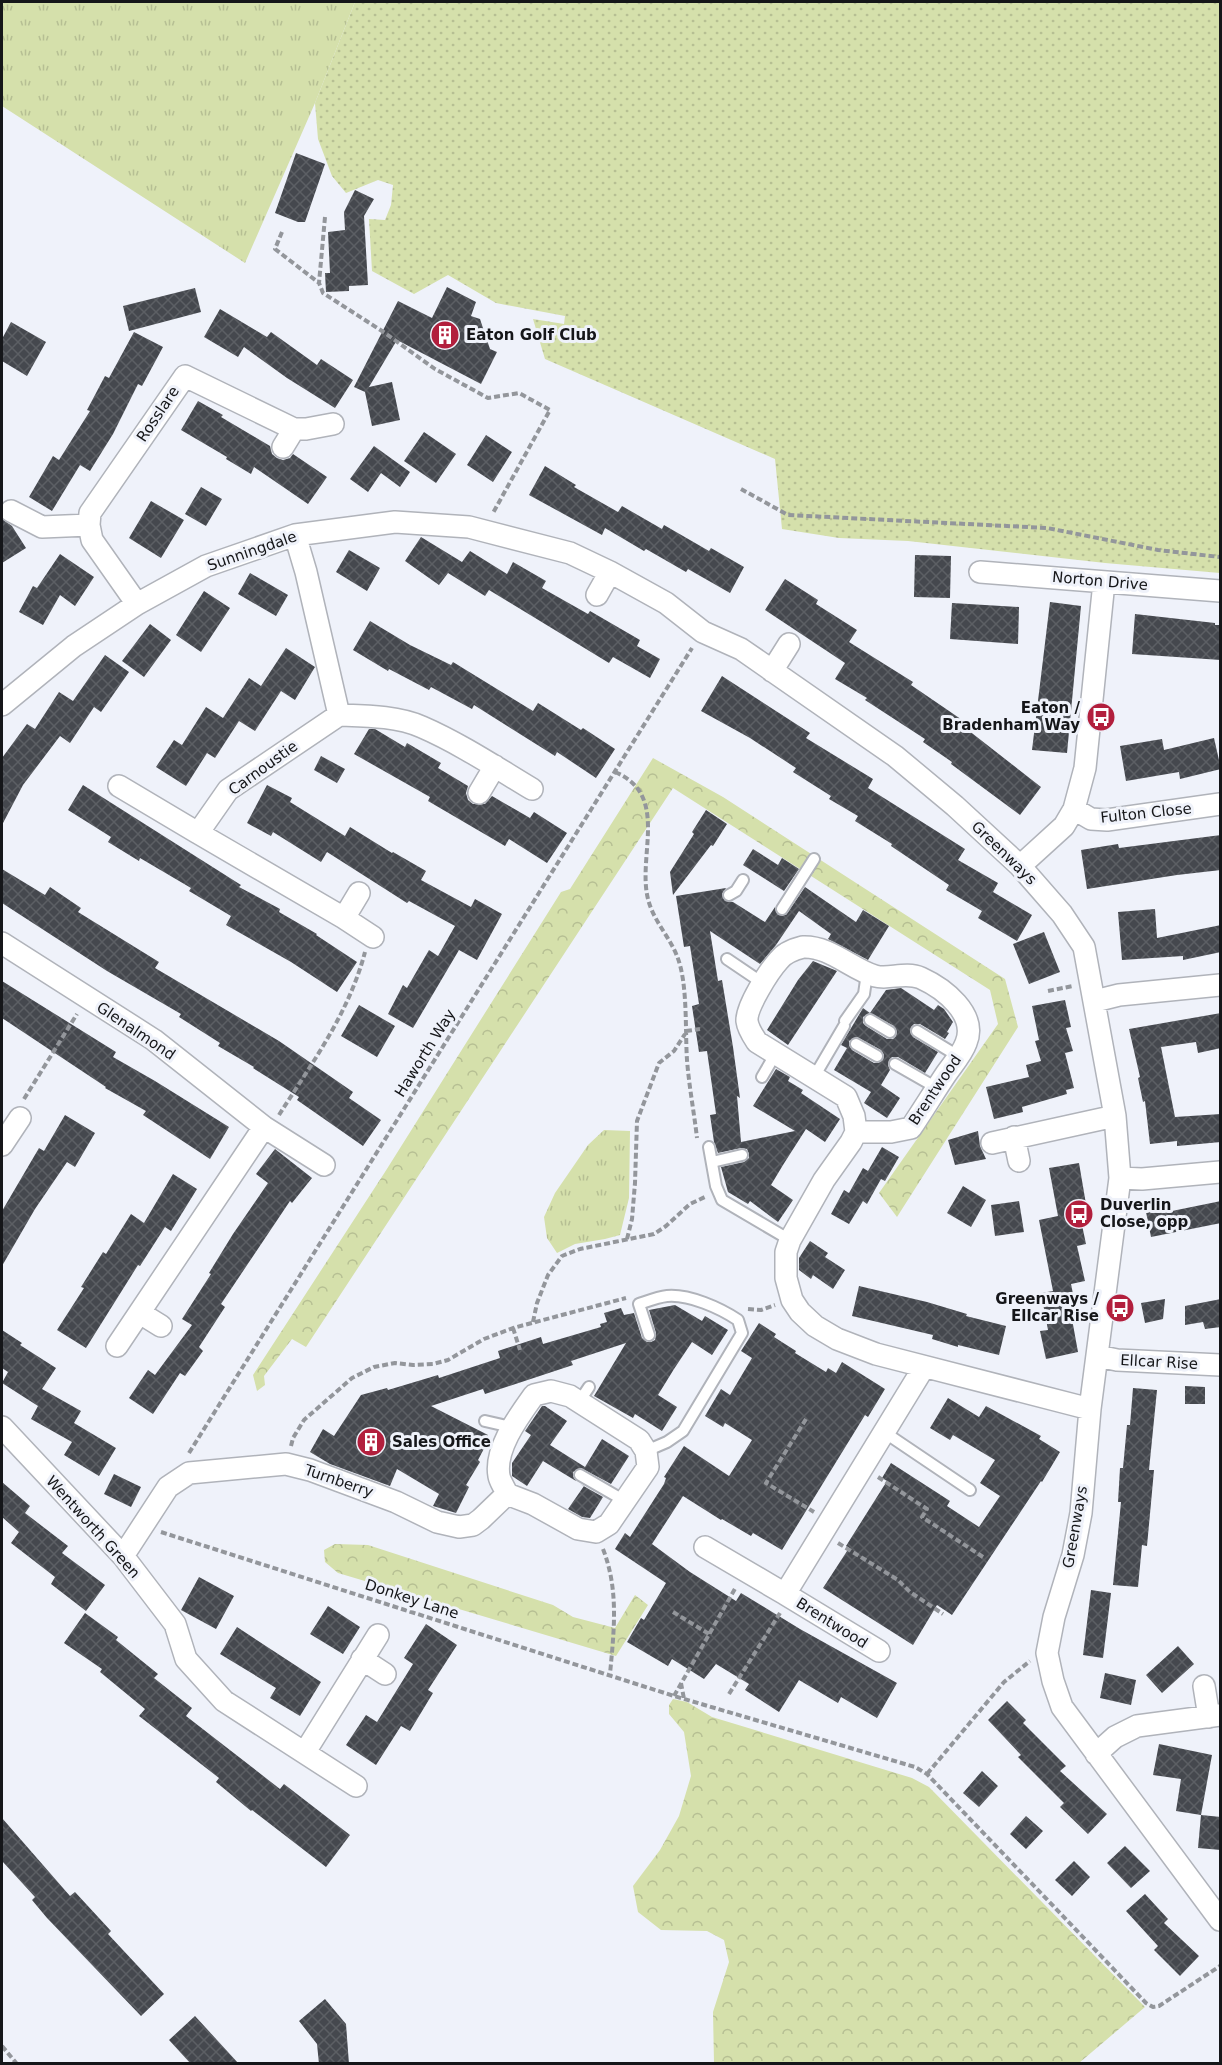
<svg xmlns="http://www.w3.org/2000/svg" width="1222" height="2065" viewBox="0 0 1222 2065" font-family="'DejaVu Sans',sans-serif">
  <defs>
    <pattern id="grass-dots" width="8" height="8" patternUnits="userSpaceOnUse" patternTransform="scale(1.5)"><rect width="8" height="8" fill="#d5e0ab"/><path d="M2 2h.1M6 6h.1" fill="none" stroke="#b6bf93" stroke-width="1.8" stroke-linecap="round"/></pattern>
    <pattern id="forest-crowns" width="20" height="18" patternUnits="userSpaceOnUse" patternTransform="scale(1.5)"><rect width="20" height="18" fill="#d5e0ab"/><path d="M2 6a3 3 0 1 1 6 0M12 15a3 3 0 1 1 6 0" fill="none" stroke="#b6bf93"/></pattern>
    <pattern id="park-tufts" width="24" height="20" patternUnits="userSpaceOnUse" patternTransform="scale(1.5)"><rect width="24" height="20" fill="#d5e0ab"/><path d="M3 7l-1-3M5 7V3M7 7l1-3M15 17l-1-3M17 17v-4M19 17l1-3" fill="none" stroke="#b6bf93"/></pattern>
    <pattern id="building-cross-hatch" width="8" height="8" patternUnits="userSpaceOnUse" patternTransform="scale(1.5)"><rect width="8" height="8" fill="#45484e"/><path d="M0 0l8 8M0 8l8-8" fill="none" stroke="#5c5f64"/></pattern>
  </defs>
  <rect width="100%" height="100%" fill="#eff2fa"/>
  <path fill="url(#grass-dots)" d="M355 2H1220V573L1105 563 908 541 839 538 782 529 775 459 545 359 533 319 564 324 565 316 496 303 448 275 414 294 372 271 369 219 385 220 391 205 393 185 378 180 346 193 332 176 318 139 315 103Z"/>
  <path fill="url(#forest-crowns)" d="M653 758 723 797 1005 979 1018 1027 897 1217 879 1193 998 1024 990 990 673 788 306 1347 292 1339 264 1376 265 1385 257 1391 253 1375 385 1172 561 892 570 889Z
    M335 1544 368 1545 553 1605 573 1617 615 1628 635 1595 648 1605 616 1656 338 1573 325 1562 324 1550Z
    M673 1699 687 1702 712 1717 912 1778 929 1787 1145 2007 1079 2063H714L713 2012 729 1962 724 1940 707 1931 661 1930 638 1912 633 1886 660 1850 679 1816 691 1776 684 1732 669 1714V1705Z"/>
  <path fill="url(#park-tufts)" d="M2 2H355L315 103 245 263 2 106Z
    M604 1130 630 1131 629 1198 620 1235 605 1239 575 1244 557 1253 547 1238 544 1217 555 1193 588 1145Z"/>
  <path fill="url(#building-cross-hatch)" fill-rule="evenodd" d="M296 153 325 164 305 222H298L275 213Z
    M355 190 374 199 364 216 368 285 349 286V291L326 292 325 273H330L328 232 345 230 344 212Z
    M447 287 476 302 471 316 480 319 490 349 497 352 481 384 397 340 369 387 392 382 400 420 372 426 365 392 354 387 398 301 432 318Z
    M195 288 201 312 129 331 123 306Z
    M220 309 267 337 271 332 317 365 321 359 353 380 335 408 287 378 244 347 238 357 204 337Z
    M11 322 46 342 27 376 2 361V339Z
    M134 332 163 347 142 386 138 384 113 434 90 471 80 465 52 511 29 497 53 456 59 460 90 411 87 410 105 376 109 378Z
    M198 401 223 415 221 417 270 446 272 454 277 458 283 460 290 458 293 454 327 477 308 504 254 467 251 474 226 459 227 457 181 430Z
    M424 432 456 454 436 483 404 461Z
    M486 435 512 452 493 482 467 465Z
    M374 446 410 472 400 487 381 473 368 492 350 479Z
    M545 466 576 485 574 487 618 512 622 506 662 529 664 525 709 551 711 548 744 567 730 593 688 569 686 572 646 549 644 551 605 528 602 535 529 495Z
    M201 487 222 499 206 526 185 514Z
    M151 501 184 520 161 558 129 538Z
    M2 519 12 526 26 548 2 563Z
    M421 537 462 562 470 551 507 574 513 562 546 581 542 588 588 614 590 611 640 640 637 646 660 659 650 678 613 657 609 663 489 590 485 596 448 573 439 585 405 561Z
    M349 550 380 568 367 591 336 572Z
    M60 554 94 577 75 606 60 595 43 625 19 612 33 586 37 588Z
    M915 555 951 556 950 598 914 597Z
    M250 573 288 595 276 616 238 594Z
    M785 579 818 600 816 604 857 630 849 642 913 682 911 685 971 726 968 730 1041 787 1020 815 951 764 952 762 923 742 925 739 865 700 867 698 835 679 845 663 765 610Z
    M204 591 230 608 201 652 176 635Z
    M1050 602 1081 606 1067 753 1032 750Z
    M952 603 1019 607 1018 644 950 639Z
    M1135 614 1215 623V625H1221V660L1132 654Z
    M370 621 410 645 451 665 453 662 533 711 538 703 581 730 583 728 615 749 596 778 557 752 555 756 474 705 472 709 431 687 429 690 389 669 388 671 353 650Z
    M150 624 171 640 144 677 122 661Z
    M286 648 315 667 295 700 281 691 255 731 239 721 215 758 207 753 186 786 156 767 174 740 182 745 206 707 223 718 249 678 261 686Z
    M105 655 129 672 101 712 94 707 70 743 60 736 23 785 2 825V758L27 724 35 729 59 692 73 701Z
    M722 676 810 733 806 738 873 779 868 788 965 849 958 860 998 883 993 892 1032 915 1017 941 978 918 982 911 946 890 949 885 891 846 892 844 855 821 858 816 829 799 831 796 793 772 796 768 750 738 701 711Z
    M369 729H375L405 747 407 743 441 763 438 768 468 786 466 793 468 800 473 804H485L492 796 530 818 534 812 567 833 547 863 509 839 505 846 428 801 430 797 354 754Z
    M1214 738 1221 769 1180 779 1179 772 1126 781 1120 746 1162 739 1164 750Z
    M321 756 345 769 337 783 314 770Z
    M83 785 241 885 239 887 280 909 279 912 317 934 316 935 357 962 337 992 291 962 226 925 231 916 189 891 191 888 140 858 139 861 108 842 111 837 68 810Z
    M267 785 292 798 290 802 345 836 350 827 392 853 393 852 426 871 421 880 471 907 475 899 502 914 477 960 459 950 413 1028 388 1014 403 985 407 988 429 950 438 956 455 926 409 901 407 903 327 852 321 862 273 832 271 836 247 823Z
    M706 810 727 824 713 846 711 845 673 895 670 872 694 834 692 832Z
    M1221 835V870L1177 875 1087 889 1081 850 1118 844 1119 848Z
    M753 849 778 865 782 858 799 869 784 891 743 865Z
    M2 869 45 895 50 887 81 908 78 912 159 962 155 968 279 1041 353 1092 349 1098 381 1120 363 1146 297 1100 299 1097 253 1068 254 1067 218 1046 220 1043 179 1017 181 1014 107 971 2 903Z
    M805 887 856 922 863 910 889 926 868 960 828 939 831 934 799 911 776 945 760 964 710 931 718 981 722 980 733 1047 740 1098 737 1096 741 1142 795 1131 753 1106 776 1069 790 1077 788 1081 803 1090 801 1093 840 1119 825 1142 806 1129 783 1165 771 1185 793 1200 778 1222 750 1201 748 1204 728 1192 721 1167 744 1162 749 1158V1154L747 1149 741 1148 718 1153 714 1142 710 1115 716 1114 707 1051 699 1052 692 1006 699 1004 690 946 684 947 676 896 726 888 722 894 725 901 733 902 765 922 775 907 778 915H786Z
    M1155 909 1157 938 1221 925V952L1183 960V956L1122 960 1118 912Z
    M1044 932 1060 972 1029 984 1013 944Z
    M813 961 837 971 788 1045 767 1030 798 980Z
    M2 981 116 1052 113 1057 155 1081 229 1127 210 1159 143 1115 146 1111 105 1088 106 1087 2 1018Z
    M901 988 934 1010 938 1005 944 1009 953 1022 947 1032 949 1033 945 1039 920 1024H914L911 1027 910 1031 913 1037 938 1052 925 1073 898 1057H892L889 1060 888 1065 890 1070 881 1085 900 1098 887 1118 864 1103 871 1092 834 1070 847 1048 841 1045 863 1008 870 1013 863 1017V1023L866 1026 887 1039H893L896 1036 897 1032 894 1026 870 1013 886 990ZM857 1037 881 1050 884 1055 883 1060 878 1063H874L852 1050 849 1045V1041Z
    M1065 1000 1071 1027 1066 1028 1073 1051 1065 1053 1074 1088 1066 1090 1067 1094 1022 1107 1023 1112 994 1119 986 1087 1029 1077 1026 1065 1041 1061 1035 1041 1039 1040 1032 1006Z
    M359 1005 395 1026 377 1057 341 1036Z
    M1221 1013V1048L1198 1053 1196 1042 1161 1047 1175 1117 1221 1114V1142L1177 1146V1141L1150 1144 1145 1101 1143 1102 1138 1078 1140 1077 1129 1029Z
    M65 1115 95 1133 75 1167 67 1162 35 1209 2 1266V1211L39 1148 44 1151Z
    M978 1131 980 1146 986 1159 955 1165 948 1140Z
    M882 1147 899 1157 885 1181 881 1179 867 1204 863 1201 849 1224 831 1214 844 1190 849 1193 863 1168 868 1171Z
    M275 1149 312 1178 292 1203 290 1201 221 1304 225 1307 199 1347 203 1351 185 1376 180 1373 153 1414 129 1398 148 1370 155 1375 192 1325 182 1319 211 1274 209 1273 233 1234 268 1183 256 1174Z
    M1079 1163 1086 1204 1078 1206 1086 1244 1077 1246 1085 1281 1071 1284 1078 1318 1072 1319 1078 1352 1046 1359 1040 1331 1048 1330 1041 1293 1053 1291 1039 1220 1058 1216 1049 1168Z
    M173 1174 197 1189 171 1231 165 1227 140 1266 138 1265 86 1348 57 1330 84 1288 81 1287 103 1252 106 1254 131 1214 144 1223Z
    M963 1186 986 1200 971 1227 947 1213Z
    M1019 1201 1024 1232 995 1236 991 1205Z
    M1221 1201V1223L1151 1237 1146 1212 1166 1208 1167 1212Z
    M810 1241 828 1253 825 1257 845 1270 833 1289 813 1275 811 1279 799 1270V1258Z
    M859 1286 927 1302 967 1314 966 1316 1006 1326 999 1355 958 1345V1347L932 1339 933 1335 852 1316Z
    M1165 1299 1163 1319 1145 1323 1141 1303Z
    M1221 1299V1327L1205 1329 1203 1322 1185 1325V1306Z
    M675 1305 702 1321 705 1316 728 1330 712 1355 692 1342 674 1369 658 1395 677 1407 662 1431 635 1414 633 1418 594 1396 626 1343 571 1361 573 1365 485 1394 483 1389 431 1406 488 1435V1441L478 1460 480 1462 466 1485 469 1487 456 1513 433 1506 439 1494 397 1469 390 1486 330 1464 310 1452 323 1429 334 1436 361 1395 387 1388 388 1390 438 1375 439 1378 500 1358 498 1351 541 1337 543 1344 601 1327 600 1324 607 1322 604 1313 621 1308 624 1315 634 1313 642 1338 647 1342H651L655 1340 656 1333 649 1310Z
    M759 1323 776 1334 774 1337 796 1351 795 1353 826 1372 828 1368 836 1373 842 1362 885 1389 868 1417 865 1415 782 1550 753 1533 751 1536 722 1519 721 1520 683 1496 652 1544 690 1572 736 1601 741 1593 800 1629 897 1683 877 1718 841 1697 838 1703 799 1680 779 1712 745 1690 749 1684 716 1664 704 1679 672 1659 668 1666 627 1642 641 1618 644 1620 666 1583 615 1549 625 1533 630 1537 664 1484 666 1478 664 1477 684 1446 729 1476 752 1440 725 1423 723 1427 705 1416 721 1389 730 1395 752 1358 741 1351Z
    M2 1330 22 1343 20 1345 56 1368 42 1389 81 1411 74 1423 116 1448 99 1476 64 1455 72 1442 31 1419 38 1406 2 1383 8 1372 2 1368Z
    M1185 1386 1205 1387V1404H1185Z
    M1133 1388 1157 1390 1149 1470H1154L1151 1503 1147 1546 1142 1545 1138 1587 1113 1585 1121 1502H1118L1120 1468H1123L1127 1425H1130Z
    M948 1398 979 1417 986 1406 1041 1436 1039 1439 1060 1452 1042 1482 1041 1481 952 1615 937 1605 913 1645 823 1588 849 1548 846 1546 887 1481 882 1478 891 1463 950 1501 947 1506 979 1527 1000 1496 980 1483 995 1460 953 1435 950 1440 930 1428Z
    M542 1406H545L567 1421 550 1445 585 1467 602 1439 629 1456 611 1484 581 1468 573 1472V1476L576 1481 543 1461 527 1486 512 1476V1463L531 1435 525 1431Z
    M114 1474 141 1487 131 1507 104 1494Z
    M2 1482 30 1506 25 1513 68 1546 62 1553 105 1585 86 1611 51 1584 55 1577 11 1543 19 1532 2 1517Z
    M580 1484 603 1497 590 1518 582 1517 568 1509 584 1486Z
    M199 1577 234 1596 216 1629 181 1610Z
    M1091 1590 1111 1593 1103 1658 1083 1655Z
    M328 1606 360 1627 343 1654 310 1634Z
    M85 1613 118 1637 116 1640 158 1674 154 1678 192 1708 186 1716 280 1789 284 1784 350 1835 326 1867 252 1810 251 1811 216 1782 219 1778 139 1716 145 1709 100 1672 102 1669 64 1643Z
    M426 1624 457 1645 428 1690 433 1693 410 1731 401 1726 376 1765 346 1745 366 1715 377 1722 413 1664 404 1658Z
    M237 1627 321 1682 300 1716 270 1698 276 1688 220 1654Z
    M1178 1646 1194 1664 1162 1693 1146 1675Z
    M1105 1673 1136 1680 1131 1705 1100 1698Z
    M1007 1701 1026 1720 1023 1723 1066 1766 1060 1771 1107 1814 1088 1834 1060 1807 1064 1803 1018 1757 1021 1755 988 1720Z
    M1159 1744 1212 1755 1201 1815 1176 1811 1181 1779 1153 1775Z
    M982 1771 998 1786 979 1807 963 1793Z
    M1201 1815 1221 1817V1850L1198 1848Z
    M1026 1816 1043 1831 1026 1849 1010 1834Z
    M2 1818 70 1896 75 1892 111 1931 108 1934 164 1994 141 2016 47 1918 32 1900 35 1897 2 1861Z
    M1125 1846 1150 1871 1131 1888 1107 1863Z
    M1074 1861 1090 1877 1072 1896 1055 1880Z
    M1145 1894 1168 1919 1164 1923 1199 1956 1180 1976 1154 1950 1158 1946 1126 1911Z
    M325 1999 346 2024 349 2064H319L317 2044 299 2021Z
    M195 2016 239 2064H191L169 2040Z"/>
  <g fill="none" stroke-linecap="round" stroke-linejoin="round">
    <g stroke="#b0b3ba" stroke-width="14">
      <path id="lane" d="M729 895 736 891 743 880
        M782 909 814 859
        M727 959 764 984
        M870 1020 890 1032
        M845 1021 864 994 867 973
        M917 1031 958 1056
        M856 1044 877 1056
        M895 1064 937 1088
        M762 1077 776 1053
        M814 1077 844 1026
        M709 1147 716 1186 722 1200 790 1240
        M712 1162 742 1155
        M579 1402 589 1387
        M485 1421 511 1427
        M884 1432 970 1490
        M646 1451 667 1442 683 1431 742 1333 738 1320C720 1308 689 1294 667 1296 658 1297 648 1301 639 1304L649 1335
        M580 1475 625 1501"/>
    </g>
    <g stroke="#b0b3ba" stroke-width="24">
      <path id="street" d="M294 429H306L333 424
        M11 511 42 527 89 525 92 540 137 604
        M89 525 90 513 185 376 294 429 283 447
        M295 535 306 572 339 715C366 716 397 716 422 727 459 743 497 768 532 789
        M980 572 1220 591
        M597 595 610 572
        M772 671 789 644
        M2 705 74 646 137 604 206 566 295 535 395 522 469 527 570 553 610 572 666 603 703 632 741 649 895 756 955 806 1020 866 1062 914 1084 947 1115 1116 1120 1178 1090 1409 1081 1513 1073 1555 1054 1617 1047 1653 1053 1681 1062 1707 1220 1920
        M119 786 198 833 228 790 339 715
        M479 793 495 766
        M1074 809 1091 819 1107 820 1220 804
        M198 833 344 918 373 937
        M1020 866 1064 826 1074 809 1085 768 1104 582
        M344 918 359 893
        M2 943 154 1040 264 1127 324 1165
        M803 947C830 946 851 969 875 976 889 980 905 971 921 978 943 988 978 1014 966 1043 962 1054 953 1064 946 1074 934 1092 923 1110 911 1128L891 1132H856L854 1116 846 1097 757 1042C753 1036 748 1029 747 1021 746 1007 769 971 779 960 785 952 795 949 803 947Z
        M1095 1001 1119 995 1220 985
        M856 1132 851 1142 824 1180 790 1240 786 1252V1278L792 1300 800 1312 815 1326 837 1339 876 1354 1090 1409
        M1014 1137 1019 1161
        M992 1143 1115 1116
        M2 1145 20 1118
        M1120 1178 1142 1179 1220 1172
        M140 1313 161 1326
        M117 1346 264 1127
        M1098 1356 1117 1360 1220 1365
        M551 1391 570 1396 639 1440 646 1451 648 1467 609 1524 596 1532 578 1529 533 1504 507 1494C505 1488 500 1482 499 1476 494 1449 519 1416 534 1395Z
        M2 1427 123 1556 175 1624 186 1659 224 1701 356 1786
        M705 1547 785 1594 924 1367
        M123 1556 168 1487 189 1473 286 1464 310 1470 396 1502 437 1522 459 1527 473 1525 481 1519 507 1494
        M785 1594 879 1651
        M362 1659 385 1674
        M1204 1686 1209 1717
        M305 1752 378 1635
        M1096 1754 1115 1737 1137 1726 1220 1715"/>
    </g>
    <path stroke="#93969b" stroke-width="4" stroke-dasharray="6 3" stroke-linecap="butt" d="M325 217 319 283 323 293 385 333 435 369 488 398 519 393 550 410 493 513
      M282 232 275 249 319 283
      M741 489 788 515 1047 528 1158 550 1220 557
      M615 772C670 795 637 856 648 899 653 920 669 936 677 956 688 983 685 1030 687 1060 689 1086 694 1112 697 1138
      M1048 991 1073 986
      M686 1031 700 1029
      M24 1099 77 1014
      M279 1115C312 1063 349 1013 365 952
      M627 1239 632 1219 635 1183 637 1121 659 1063 674 1051 685 1034
      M748 1309 761 1310 775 1305
      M533 1322 537 1303 548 1275 562 1256 580 1249 654 1234 666 1226 690 1204 707 1196
      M513 1328 520 1350
      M806 1419 766 1483 814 1512
      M291 1446 293 1438 304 1420 352 1378 374 1367 395 1363 413 1365 433 1364 448 1360 484 1339 513 1328 626 1298
      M189 1453 692 648
      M878 1477 927 1509 922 1517 983 1557
      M161 1532 674 1696 915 1767 927 1774 1146 2003 1153 2007 1159 2006 1220 1966
      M838 1543 898 1580 910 1592 943 1614
      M603 1549C619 1590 614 1631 610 1674
      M673 1612 709 1634
      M681 1683 684 1699
      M729 1694 780 1613
      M674 1696 736 1587
      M927 1774 1004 1682 1030 1661
      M2 2046 17 2064"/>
    <use href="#lane" stroke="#fff" stroke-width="10"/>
    <use href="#street" stroke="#fff" stroke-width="21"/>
  </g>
  <defs>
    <g id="building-disc" transform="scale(1.5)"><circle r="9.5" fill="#b21f3d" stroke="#eff2fa"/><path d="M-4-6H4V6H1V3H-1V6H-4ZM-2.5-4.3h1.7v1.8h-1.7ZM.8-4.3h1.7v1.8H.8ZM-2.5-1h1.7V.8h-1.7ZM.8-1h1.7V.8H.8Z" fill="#fff"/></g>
    <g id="bus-disc" transform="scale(1.5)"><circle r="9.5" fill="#b21f3d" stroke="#eff2fa"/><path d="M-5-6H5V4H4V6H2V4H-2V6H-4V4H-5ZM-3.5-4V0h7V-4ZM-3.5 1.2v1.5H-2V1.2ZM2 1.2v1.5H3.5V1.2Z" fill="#fff"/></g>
  </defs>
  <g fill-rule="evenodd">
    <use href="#building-disc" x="445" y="335"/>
    <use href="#bus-disc" x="1101" y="717"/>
    <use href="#bus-disc" x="1079" y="1214"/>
    <use href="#bus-disc" x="1120" y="1308"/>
    <use href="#building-disc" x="371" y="1442"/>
  </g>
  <g text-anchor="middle" stroke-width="6" stroke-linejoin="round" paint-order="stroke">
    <g font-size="15" font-weight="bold" fill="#151619" stroke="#eff2fa" text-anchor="start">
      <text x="466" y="340">Eaton Golf Club</text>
      <text x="1080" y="713" text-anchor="end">Eaton /<tspan x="1080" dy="17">Bradenham Way</tspan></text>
      <text x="1100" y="1210">Duverlin<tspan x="1100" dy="17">Close, opp</tspan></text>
      <text x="1099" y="1304" text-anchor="end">Greenways /<tspan x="1099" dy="17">Ellcar Rise</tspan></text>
      <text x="392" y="1447">Sales Office</text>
    </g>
    <g font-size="15" fill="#151619" stroke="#eff2fa">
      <text transform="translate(158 414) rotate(-56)" y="5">Rosslare</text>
      <text transform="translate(252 551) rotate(-19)" y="5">Sunningdale</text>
      <text transform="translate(1100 581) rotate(5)" y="5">Norton Drive</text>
      <text transform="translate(263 768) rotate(-36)" y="5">Carnoustie</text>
      <text transform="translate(1146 813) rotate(-6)" y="5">Fulton Close</text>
      <text transform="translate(1004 853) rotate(44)" y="5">Greenways</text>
      <text transform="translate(136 1031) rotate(34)" y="5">Glenalmond</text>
      <text transform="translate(425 1053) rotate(-58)" y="5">Haworth Way</text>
      <text transform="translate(935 1090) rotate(-56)" y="5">Brentwood</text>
      <text transform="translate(1159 1362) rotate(3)" y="5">Ellcar Rise</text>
      <text transform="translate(339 1481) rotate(19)" y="5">Turnberry</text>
      <text transform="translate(93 1527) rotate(48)" y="5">Wentworth Green</text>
      <text transform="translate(1075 1527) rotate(-80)" y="5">Greenways</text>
      <text transform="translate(412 1599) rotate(18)" y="5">Donkey Lane</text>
      <text transform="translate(832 1623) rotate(32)" y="5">Brentwood</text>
    </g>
  </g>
  <rect width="1222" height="2065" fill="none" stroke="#151619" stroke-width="6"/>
</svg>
